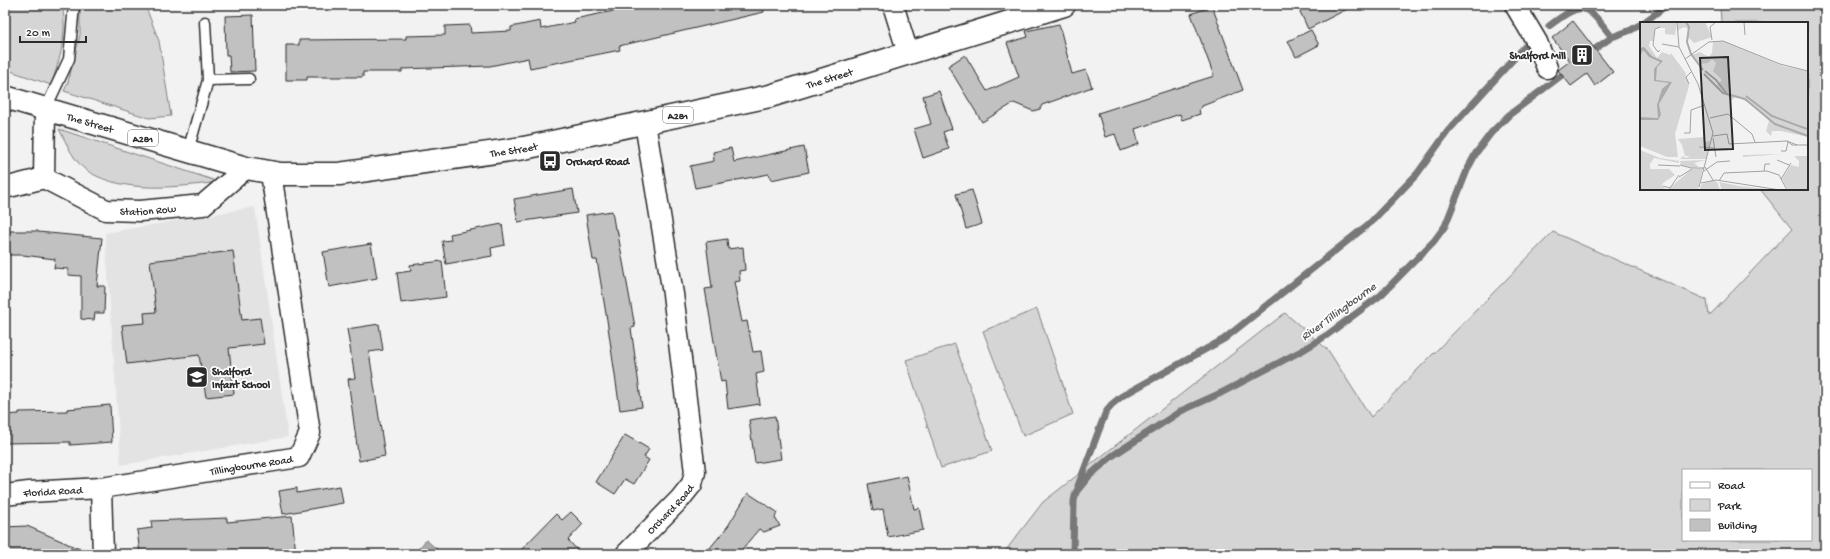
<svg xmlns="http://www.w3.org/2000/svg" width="1830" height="559" viewBox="0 0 1830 559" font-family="'Gochi Hand',sans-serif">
  <rect width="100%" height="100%" fill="#f2f2f2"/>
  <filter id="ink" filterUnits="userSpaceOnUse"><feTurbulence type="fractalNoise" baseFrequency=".025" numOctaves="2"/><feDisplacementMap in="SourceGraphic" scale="8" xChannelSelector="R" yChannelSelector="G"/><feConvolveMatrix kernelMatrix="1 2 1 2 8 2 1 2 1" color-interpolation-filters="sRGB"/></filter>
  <g filter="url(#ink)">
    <path fill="#e3e3e3" d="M255 207 288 437 121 465 105 233Z"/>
    <path fill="#d5d5d5" stroke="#808080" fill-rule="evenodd" d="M5 5H62C68 33 60 59 51 85L5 69Z
      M80 5H145L159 41 171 116 149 118 64 91 68 82 80 35Z
      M1720 5H1825V554H1003L1043 502 1285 313 1328 350 1371 417 1553 232 1707 300 1709 316 1792 229 1760 189H1807V23H1721ZM1683 470H1811V540H1683Z
      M59 129 219 182C178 187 126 194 89 172 74 163 67 144 59 129Z
      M1037 309 1073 414 1023 436 983 331Z
      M955 344 992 451 941 468 906 360Z"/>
    <path fill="#ababab" stroke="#787878" d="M426 540 443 554H414Z"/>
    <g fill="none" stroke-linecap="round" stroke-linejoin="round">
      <path stroke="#787878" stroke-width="7" d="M1643 23 1667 5
        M1549 26C1584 0 1585 3 1612 37
        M1595 49 1612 37 1631 30 1641 24
        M1078 486 1105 414 1111 405 1122 396 1224 339 1370 223 1417 174 1448 131 1528 43
        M1073 554 1074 501 1076 492 1089 476 1112 456 1181 411 1221 393 1303 350 1327 335 1381 295 1434 241 1445 226 1468 168 1476 153 1491 133 1509 115 1562 75"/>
    </g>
    <path fill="#c1c1c1" stroke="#2b2b2b" d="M643 5H763L764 12 619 46 620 50 530 68 528 58 490 66 402 69V72H363V77H307V80H286V45H299V40L406 39V36L445 35V26L470 25 471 33 511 31V27L540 21 541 29 575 22 574 19Z
      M1297 5H1355L1308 29Z
      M1212 6 1243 90 1202 106V107L1199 109 1200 114 1182 120 1180 114 1135 129 1139 144 1121 151 1115 134 1105 137 1098 113 1214 76 1191 14Z
      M253 15 255 71 230 72 229 55H226L225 16Z
      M1573 21 1613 72 1595 86 1587 74 1571 86 1558 70 1570 61 1552 38Z
      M1059 24 1072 74 1086 70 1092 87 1042 105 1040 109 1033 111 1014 103 982 122 948 66 965 55 987 91 1019 77 1007 43 1028 37 1026 31Z
      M1311 30 1319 45 1296 57 1288 41Z
      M939 91 952 129 943 132 949 149 923 158 914 129 931 124 923 96Z
      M804 147 809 172 771 180 769 174 695 188 690 166 714 161 713 152 731 148 734 162Z
      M573 189 577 213 518 222 514 199Z
      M972 190 982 224 966 229 956 194Z
      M612 211 615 229H617L635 327 631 328 642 407 620 410 607 320 597 260H593L586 215Z
      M502 224 505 245 491 248 492 256 446 264 442 241 451 240 450 234Z
      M5 231H38V232L102 238 97 286H105L104 313H95L94 320 81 319V276L68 275V269L54 268 55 259 23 255H5Z
      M727 239 728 249 743 247 745 270 739 271 740 281 734 282 742 322 747 321 753 352 761 351 764 372 756 374 760 404 728 409 725 381 721 382 705 289 712 288 706 242Z
      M371 244 377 278 329 287 323 252Z
      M233 251 242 320 260 318 264 344 229 348 234 394 206 397 199 355 127 364 122 325 145 323 144 313 156 312 150 261Z
      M442 261 446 297 401 303 397 273 411 271 410 265Z
      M379 324 383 350 369 352 385 456 359 461 348 379 355 378 347 329Z
      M110 405 112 442 70 445V442L5 443V415L19 414V412L67 411V409Z
      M775 416 781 459 755 463 749 420Z
      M625 435 649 449 644 457 649 460 634 484 625 479 615 494 596 482Z
      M907 476 914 509 919 508 923 530 888 537 883 509 873 511 868 484Z
      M340 486 343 503 283 514 279 491 297 488V493Z
      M748 493 777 512 775 518 780 526 764 532 759 529 738 554H705L728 526Z
      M571 512 583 524 568 540 581 554H517L556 514 562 520Z
      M292 516 296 554H140L137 530 152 528 151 521 227 518V522Z
      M27 526 91 554H5V527Z"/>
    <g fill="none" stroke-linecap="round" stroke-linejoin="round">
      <g stroke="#2b2b2b" stroke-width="13">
        <path id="lane" d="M205 22 208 80
          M45 110 69 59 74 5
          M188 151 208 80 249 79"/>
      </g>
      <g stroke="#2b2b2b" stroke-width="23">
        <g id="street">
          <path d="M893 5 908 53"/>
          <path d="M1515 5 1537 42 1547 68"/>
          <path d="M44 178 45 110"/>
          <path id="s1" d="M5 188 44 178 106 210 140 211 203 205 246 168"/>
          <path id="s2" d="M5 495 29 492 101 488"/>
          <path id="s3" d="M103 554 101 488 299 457 310 433 271 173"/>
          <path id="s4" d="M626 554 680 499 692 484 695 472 673 294 645 123"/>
        </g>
      </g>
      <g stroke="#2b2b2b" stroke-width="25">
        <g id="primary">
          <path id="s5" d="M5 97 246 168 281 174H339L524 148 770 96 1064 5"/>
        </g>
      </g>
      <use href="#lane" stroke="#fff" stroke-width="10"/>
      <use href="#street" stroke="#fff" stroke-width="20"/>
      <use href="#primary" stroke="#fff" stroke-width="22"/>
    </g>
  </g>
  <defs>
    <g id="building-square" transform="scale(1.15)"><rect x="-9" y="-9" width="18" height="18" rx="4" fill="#2b2b2b" stroke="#fff"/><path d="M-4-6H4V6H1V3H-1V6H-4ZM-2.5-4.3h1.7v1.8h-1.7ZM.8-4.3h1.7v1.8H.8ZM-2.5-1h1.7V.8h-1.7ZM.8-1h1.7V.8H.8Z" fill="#fff"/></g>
    <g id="bus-square" transform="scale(1.15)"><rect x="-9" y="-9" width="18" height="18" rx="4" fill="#2b2b2b" stroke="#fff"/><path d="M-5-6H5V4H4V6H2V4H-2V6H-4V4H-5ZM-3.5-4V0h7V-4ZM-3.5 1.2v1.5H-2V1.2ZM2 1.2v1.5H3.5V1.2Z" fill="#fff"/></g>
    <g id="school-square" transform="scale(1.15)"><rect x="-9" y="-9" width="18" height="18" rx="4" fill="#2b2b2b" stroke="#fff"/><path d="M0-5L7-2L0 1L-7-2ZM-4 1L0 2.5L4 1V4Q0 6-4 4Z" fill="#fff"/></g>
  </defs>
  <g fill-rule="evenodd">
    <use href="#building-square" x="1582" y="55"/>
    <use href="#bus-square" x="550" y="161"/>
    <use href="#school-square" x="197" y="377"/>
  </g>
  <g text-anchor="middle" stroke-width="3.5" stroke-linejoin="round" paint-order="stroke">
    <g fill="#fff" stroke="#6b6b6b" stroke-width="1">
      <rect x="663" y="107" width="30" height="16" rx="3"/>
      <rect x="128" y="130" width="30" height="16" rx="3"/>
    </g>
    <g font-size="10" font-weight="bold" fill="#2b2b2b">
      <text x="678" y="119">A281</text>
      <text x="143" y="142">A281</text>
    </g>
    <g font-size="11" font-weight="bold" fill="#2b2b2b" stroke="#fff" text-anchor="start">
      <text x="1566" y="59" text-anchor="end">Shalford Mill</text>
      <text x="566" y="165">Orchard Road</text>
      <text x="212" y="375">Shalford<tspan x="212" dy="13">Infant School</tspan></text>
    </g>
    <g font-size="11" fill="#2b2b2b" stroke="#fff">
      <text dy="4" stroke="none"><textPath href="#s5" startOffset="845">The Street</textPath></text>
      <text dy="4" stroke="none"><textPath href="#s5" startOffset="89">The Street</textPath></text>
      <text dy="4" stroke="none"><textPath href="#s5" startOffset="521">The Street</textPath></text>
      <text dy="4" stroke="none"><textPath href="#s1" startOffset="152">Station Row</textPath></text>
      <text dy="4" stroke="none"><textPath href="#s3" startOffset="218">Tillingbourne Road</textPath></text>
      <text dy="4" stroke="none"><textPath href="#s2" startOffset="48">Florida Road</textPath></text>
      <text dy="4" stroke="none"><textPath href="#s4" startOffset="63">Orchard Road</textPath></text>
    </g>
    <g font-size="12" font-style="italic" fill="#585858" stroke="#fff">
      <text transform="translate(1338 311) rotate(-36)" y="4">River Tillingbourne</text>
    </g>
  </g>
  <g transform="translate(1640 22)">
    <rect width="168" height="168" fill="#f2f2f2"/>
    <path d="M0 0H37L35 13 25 12V6H15L13 19H10L9 24 17 36 22 30 30 33 31 31 45 50 49 64 35 112 38 135H27L0 124ZM38 0H65L72 15 54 21 48 15 50 8 44 5 37 9ZM73 19H84L143 44 168 49V115L141 109H132L131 114 126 109 129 99 115 84 96 74 92 78 77 63 82 58 73 49 76 41 72 37 68 41 59 42 52 33 60 30 69 35 72 31ZM64 115 65 120 61 121 70 119 69 125H61L69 126 66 137H40L43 134 46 136 50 134H45L42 123 38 117ZM0 128 20 136 39 139V141L14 136 10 142V147H29L35 153 23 161 22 164 27 168 52 147 63 146 58 168H0ZM168 130 103 135V133L140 132ZM154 134H168V168H148L142 157 151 143 159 145V139ZM66 138 54 141 59 145 53 146 41 143 40 139ZM73 158 77 160 80 168H59L62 162ZM79 160 99 164 126 167 82 168Z" fill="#d5d5d5"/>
    <path d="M4 25 12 34 23 39 17 45 16 58 32 60 19 82 21 93 18 98H0V95L18 96 17 83 22 67 29 61 14 59V47L20 40 9 35 3 28 0 34V26Z" fill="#ababab"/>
    <path fill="none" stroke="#ababab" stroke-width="2" d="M46 0 49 5 47 20 51 32 63 48M65 49 76 58 87 72M64 52 83 71 105 77 135 102 168 114M106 74 132 94 167 107"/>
    <path fill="none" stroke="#a2a2a2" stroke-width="1" d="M37 0 39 25 58 62 73 111 59 165M104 0 105 13M20 5 15 7 13 23 18 30 20 28M72 18 70 5 76 0M22 22 39 25M45 37 69 20 83 19 140 42 168 49M49 62 46 55 51 50M70 96 88 92 112 112 115 120M44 111H50L51 88 65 83M73 114 87 112 89 122 147 119M73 116 76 135M157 123 147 119 152 123H168M59 125 74 126M141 129H146L148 120M137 138 149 143M18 143 40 144M40 143 51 146H64M65 145 73 158M64 149 77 140 90 139M124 149 125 142H130M39 155 52 147M141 157 151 141M79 159 84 151 127 149 139 153 147 168M61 161 76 158 140 168M23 164 30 166 39 153"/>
    <path fill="#2b2b2b" fill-opacity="0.15" stroke="#2b2b2b" stroke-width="2" d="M88 35 93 127 65 128 60 36Z"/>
    <rect width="168" height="168" fill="none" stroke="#2b2b2b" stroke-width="2"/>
  </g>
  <rect width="1830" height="559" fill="none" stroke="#fff" stroke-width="20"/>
  <rect x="10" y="10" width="1810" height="539" fill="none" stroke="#2b2b2b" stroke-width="1.5" filter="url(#ink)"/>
  <rect x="1682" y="469" width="130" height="72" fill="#ffffff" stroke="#aaaaaa"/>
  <rect x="1690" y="482" width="20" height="6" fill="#ffffff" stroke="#aaaaaa"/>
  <text x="1718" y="489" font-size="12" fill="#2b2b2b">Road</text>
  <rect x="1690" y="499" width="20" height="12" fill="#d5d5d5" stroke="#aaaaaa"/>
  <text x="1718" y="509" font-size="12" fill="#2b2b2b">Park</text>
  <rect x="1690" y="519" width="20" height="12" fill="#c1c1c1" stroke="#aaaaaa"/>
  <text x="1718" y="529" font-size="12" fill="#2b2b2b">Building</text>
  <path d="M20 36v6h66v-6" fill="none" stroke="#2b2b2b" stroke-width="2"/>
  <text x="26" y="36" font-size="12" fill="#2b2b2b" stroke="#ffffff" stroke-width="3" paint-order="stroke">20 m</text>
</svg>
